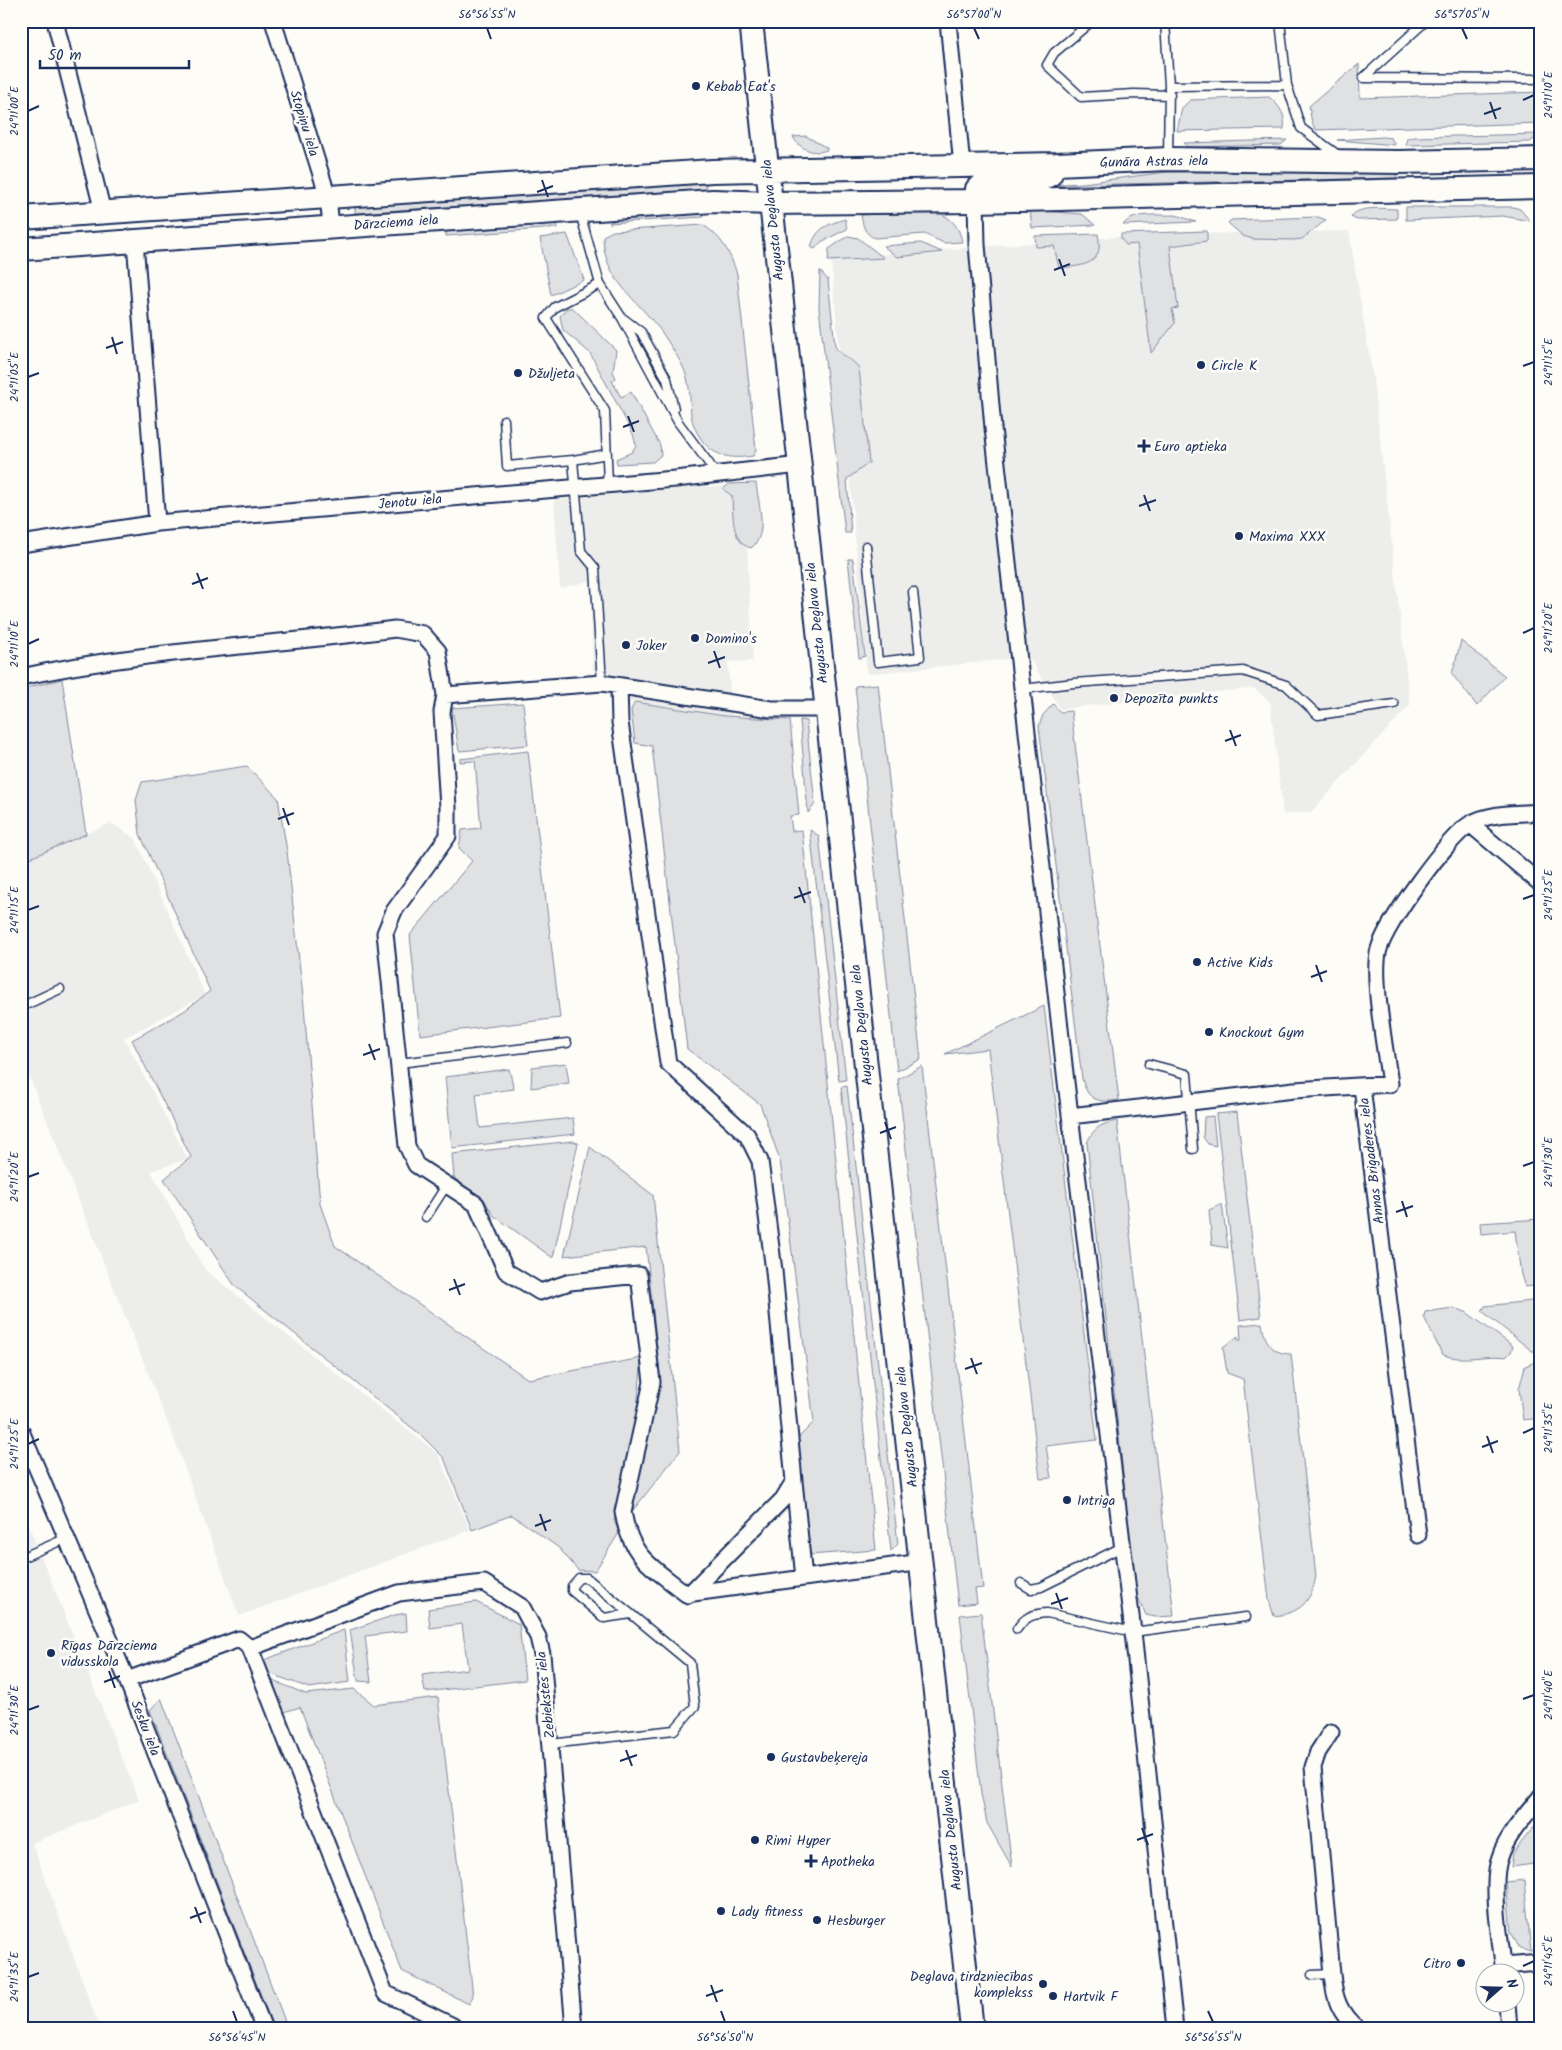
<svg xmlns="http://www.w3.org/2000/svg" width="1562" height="2050" viewBox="0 0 1562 2050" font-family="Kalam,sans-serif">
  <rect width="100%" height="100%" fill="#fdfcf7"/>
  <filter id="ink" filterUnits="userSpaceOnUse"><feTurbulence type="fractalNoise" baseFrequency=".02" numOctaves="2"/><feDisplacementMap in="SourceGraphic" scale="10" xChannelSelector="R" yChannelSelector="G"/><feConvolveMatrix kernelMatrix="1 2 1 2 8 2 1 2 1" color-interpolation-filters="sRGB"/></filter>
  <g filter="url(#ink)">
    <path fill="#edeeec" d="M1349 231 1373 378 1410 705 1311 812 1283 814 1270 702 1254 688 1060 709 1029 657 867 674 831 258 1139 235Z
      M724 486 723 489 732 496 736 534 747 547 753 661 728 662 732 716 635 702 612 703 593 669 590 581 560 588 554 500 688 487Z
      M111 823 135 838 205 995 124 1038 188 1159 151 1171 205 1270 438 1454 470 1530 239 1616 173 1436 21 1056V862Z
      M21 1506 139 1800 32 1843 100 2029H21Z"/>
    <path fill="#e0e1e3" stroke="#7e88a0" d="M1359 64 1360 98 1541 92V123L1316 130 1312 123 1309 106Z
      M1269 97C1280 106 1286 115 1284 129L1177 131 1182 108 1190 100Z
      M1541 134 1530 142 1406 145 1407 138 1415 137Z
      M806 136 827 148V150C813 155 800 149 793 137Z
      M1383 137 1391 138 1395 145 1337 140Z
      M1287 140 1281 145 1188 147 1184 143Z
      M1396 170 1397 178 1024 186 1083 183 1166 172Z
      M706 182V190L355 213V207Z
      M1406 207H1513L1520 209 1530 221 1503 216 1406 220Z
      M1397 209V219L1357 220 1351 217C1359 205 1383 209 1397 209Z
      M1030 210 1082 214 1095 225 1032 228Z
      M936 211C951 218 959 225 962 242L944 243 924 234 875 238C864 234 863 225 861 215Z
      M703 213 704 217 609 223 620 218Z
      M1176 215 1196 222 1123 225C1134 211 1160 216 1176 215Z
      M1318 217 1326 220 1302 239 1293 240 1253 239 1243 236 1228 223 1231 220Z
      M845 219 847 229 821 242 815 249 811 247C817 227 827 225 845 219Z
      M556 223 557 228 446 236V230Z
      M703 225C722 237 730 252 737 274L756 450 753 456C735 459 717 458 704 443 684 417 694 404 687 378 684 365 672 348 665 337 642 302 603 282 603 236L613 231Z
      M1207 231V241L1170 246 1178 308 1172 309 1175 323 1151 353 1137 244 1126 245 1121 239V234Z
      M567 234 584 280 551 295 540 238Z
      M1098 234C1105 265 1083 266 1059 268L1054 246 1036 247 1035 236Z
      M848 236 858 238 884 258 828 261 829 249Z
      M921 243 942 252 897 257 883 246Z
      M820 271 828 280 835 346C841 358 852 358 859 368L869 463 847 479 851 533H845L819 308Z
      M567 308H573L616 350 613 372 616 378 612 381 621 397 631 392 660 445 661 455 653 462 617 464 616 459 632 452 636 445 633 434 590 353 563 330 560 316Z
      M756 483C758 503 769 535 751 548 731 543 733 513 732 496L723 489 729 484Z
      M848 559H853L865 656 859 658Z
      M1461 641 1505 676 1477 706 1452 674Z
      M62 679 86 834 21 862V689Z
      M878 684 921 1059 897 1071 855 686Z
      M635 702 725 716 790 720 799 815 790 816 792 831 802 830 876 1550 809 1555 798 1438 814 1422 780 1160 760 1104 687 1049 652 746 635 743 631 710Z
      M523 703 528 745 459 751 452 708Z
      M1053 704 1060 712 1071 711 1119 1100C1098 1103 1088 1101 1082 1079L1039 726 1043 715Z
      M800 720 806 721 815 804 808 813Z
      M528 751 560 1018 420 1035 410 935 472 861 459 848 462 830 481 828 475 761 460 762V759Z
      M247 766 278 798 287 851 304 1006 320 1204 335 1246 528 1379 642 1358 636 1420 614 1520 619 1533 595 1571 578 1570 559 1548 512 1515 472 1530 444 1458 421 1435 235 1286 164 1179 191 1157 132 1040 184 1011 210 991 140 834 136 800 142 782Z
      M810 830 819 836 846 1080 839 1081Z
      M1044 1006 1097 1440 1046 1446 1051 1478 1040 1479 988 1049 945 1054Z
      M566 1063 569 1083 531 1088 532 1067Z
      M922 1066 983 1588 975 1589 977 1603 958 1605 898 1079Z
      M509 1069 514 1089 476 1094 480 1128 573 1118 575 1134 452 1148 445 1077Z
      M847 1086 898 1544 891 1551 841 1087Z
      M1237 1112 1261 1317 1240 1320 1216 1114Z
      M1213 1116 1216 1146 1208 1144 1203 1137 1204 1117Z
      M1117 1121 1174 1616 1155 1617 1146 1615 1136 1593 1087 1143C1094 1127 1101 1124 1117 1121Z
      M573 1141 578 1143 553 1258 493 1215 484 1199 454 1178 452 1154Z
      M590 1147 653 1195 680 1451 630 1514V1507L660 1375 646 1247 564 1256Z
      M1222 1204 1228 1248 1212 1245 1209 1210Z
      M1541 1219V1285L1525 1287 1521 1275 1515 1231 1481 1234 1480 1223Z
      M1541 1300V1351H1532L1482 1311 1485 1306Z
      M1453 1308 1466 1312 1513 1346 1511 1352 1506 1357C1485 1354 1460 1363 1442 1354L1424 1317 1425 1312Z
      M1262 1323C1264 1341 1272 1354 1291 1354L1316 1576C1311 1603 1300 1613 1274 1616L1269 1600 1243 1379 1227 1373 1223 1347 1238 1336V1340H1241L1240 1325Z
      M1541 1360V1418L1523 1420 1519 1389 1525 1366Z
      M476 1602 519 1624 525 1680 425 1692 422 1675 468 1669 462 1624 430 1628 428 1609Z
      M406 1613 407 1631 365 1636 371 1682 358 1681 350 1630 395 1615Z
      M981 1613 1012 1867 987 1823 981 1794 960 1615Z
      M344 1630 350 1682 309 1688 269 1673 264 1660Z
      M271 1680 306 1694 354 1689 374 1705 438 1697 473 1996 469 2004 402 1971 300 1707 284 1712Z
      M161 1698 288 2029H274L150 1710Z
      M1541 1818V1861L1534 1864 1511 1867 1513 1853Z
      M1524 1880 1531 1952 1520 1949 1511 1932 1506 1882Z"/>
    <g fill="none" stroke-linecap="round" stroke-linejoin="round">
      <g stroke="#1b2f5e" stroke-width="11">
        <path id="service" d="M1092 21 1054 53 1047 65 1081 97 1134 94 1170 95
          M1165 21 1169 86 1168 157
          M1280 21 1287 85 1301 128 1338 155
          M1426 21 1363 78 1541 79
          M1169 86 1287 85
          M580 213 600 284 622 318 678 422 716 473
          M600 284 555 307 546 318 605 411 608 484
          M624 319 641 332 667 379 674 409
          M504 420 507 466 573 460
          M866 546 878 662 920 657 913 592
          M602 683 595 568 581 551 573 460 607 454
          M1023 689 1074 683 1243 671 1286 685 1318 715 1394 704
          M21 1007 60 989
          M399 1063 567 1043
          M1149 1064 1187 1074 1193 1149
          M426 1217 446 1186
          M1541 1430V1442
          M21 1558 67 1538
          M1021 1583 1031 1589 1041 1587 1122 1547
          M1017 1629C1025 1617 1032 1614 1047 1613L1133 1632 1246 1617
          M550 1744 674 1730 695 1706 690 1663 631 1614 604 1618 572 1591V1586L579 1578H587L631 1614
          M1312 1975 1332 1974"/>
      </g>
      <g stroke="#1b2f5e" stroke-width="19">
        <path id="minor" d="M55 21 103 212
          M273 21 328 197 331 226
          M948 21 962 166
          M976 201 977 245 993 428 1066 1082 1133 1632 1175 2029
          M135 241 157 523
          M21 544 157 523 675 479 800 465
          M21 677C144 650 271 646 395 629L423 634 438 651 445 695 442 712 448 807V836L394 911 385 933 407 1146 416 1165 476 1204 506 1271 540 1292 570 1282 639 1275 652 1382 623 1512C631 1559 652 1566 686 1594L922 1562
          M619 686 620 722 668 1063 747 1135 760 1161 774 1271 794 1481 783 1499 688 1595
          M445 695 602 683 771 709H825
          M1470 824 1541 884
          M1362 1087 1418 1535
          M1070 1116 1294 1090 1390 1084C1386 1053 1371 975 1379 949 1387 922 1447 838 1470 824 1490 812 1518 814 1541 812
          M21 1431 127 1680 264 2029
          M794 1481 804 1578
          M250 1648 385 1993 453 2026
          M127 1680 239 1639 250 1648 399 1593 484 1583 522 1607 538 1637 542 1654 574 2029
          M1331 1732 1318 1752 1313 1767 1332 1974C1334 1997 1339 2014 1358 2029
          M1503 1966 1541 1963
          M1504 1972C1501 1944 1490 1883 1500 1857 1507 1835 1527 1814 1541 1796
          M1507 2002 1509 2029"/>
      </g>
      <g stroke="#1b2f5e" stroke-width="26">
        <path id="secondary" d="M751 21 972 2029
          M976 201 977 189 981 186 1041 179 1050 175 1055 166
          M21 218 712 171 1056 164 1168 159 1399 162 1541 159
          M21 249 713 201 770 203 976 201 1541 187"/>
      </g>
      <use href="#service" stroke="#fdfcf7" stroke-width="8"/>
      <use href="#minor" stroke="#fdfcf7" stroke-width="15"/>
      <use href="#secondary" stroke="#fdfcf7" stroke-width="22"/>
    </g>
  </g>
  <path fill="none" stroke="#1b2f5e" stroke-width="2" d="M487 28 491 39M974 28 979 39M1462 28 1467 39M1523 100 1534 95M1490 102 1496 119M28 111 39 106M1484 114 1501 108M542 180 548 197M537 192 553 186M1059 259 1065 276M1054 270 1070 264M112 337 117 354M106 348 123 342M1523 366 1534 362M28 377 39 373M628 416 634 432M623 427 639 421M1144 495 1150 511M1139 506 1156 500M197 573 203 589M192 584 208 578M1523 633 1534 628M28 644 39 639M714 651 720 668M708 663 725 657M1230 730 1236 746M1225 741 1241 735M283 808 289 825M278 819 294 813M799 887 805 903M794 898 811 892M1523 899 1534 895M28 910 39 906M1316 965 1322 982M1311 977 1327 971M369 1044 375 1060M363 1055 380 1049M885 1122 891 1139M880 1133 896 1127M1523 1166 1534 1162M28 1177 39 1173M1402 1201 1407 1217M1396 1212 1413 1206M454 1279 460 1295M449 1290 465 1284M971 1358 977 1374M965 1369 982 1363M1523 1433 1534 1428M1487 1436 1493 1453M28 1444 39 1439M1482 1447 1498 1441M540 1514 546 1531M535 1526 551 1520M1056 1593 1062 1609M1051 1604 1068 1598M109 1671 115 1688M104 1682 120 1676M1523 1699 1534 1695M28 1710 39 1706M626 1750 632 1766M620 1761 637 1755M1142 1828 1148 1845M1137 1840 1153 1834M195 1907 201 1923M190 1918 206 1912M1523 1966 1534 1961M28 1977 39 1973M711 1985 717 2002M706 1996 723 1990M233 2011 237 2022M721 2011 725 2022M1208 2011 1213 2022"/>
  <g fill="#1b2f5e" stroke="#fdfcf7" stroke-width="2">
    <circle cx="696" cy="86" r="5"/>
    <circle cx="1201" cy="365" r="5"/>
    <circle cx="518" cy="373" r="5"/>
    <path d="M1141.5 438.5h5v5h5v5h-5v5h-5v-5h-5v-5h5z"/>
    <circle cx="1239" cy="536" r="5"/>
    <circle cx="695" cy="638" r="5"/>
    <circle cx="626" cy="645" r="5"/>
    <circle cx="1114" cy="698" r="5"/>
    <circle cx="1197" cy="962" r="5"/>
    <circle cx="1209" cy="1032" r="5"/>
    <circle cx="1067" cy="1500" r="5"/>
    <circle cx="51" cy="1653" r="5"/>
    <circle cx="771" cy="1757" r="5"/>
    <circle cx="755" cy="1840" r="5"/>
    <path d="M808.5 1853.5h5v5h5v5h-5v5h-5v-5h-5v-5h5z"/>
    <circle cx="721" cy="1911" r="5"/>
    <circle cx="817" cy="1920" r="5"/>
    <circle cx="1461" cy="1963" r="5"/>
    <circle cx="1043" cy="1984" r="5"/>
    <circle cx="1053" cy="1996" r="5"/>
  </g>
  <g text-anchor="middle" stroke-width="5" stroke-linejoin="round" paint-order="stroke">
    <g font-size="14" fill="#1b2f5e" stroke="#fdfcf7" text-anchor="start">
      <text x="706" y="91">Kebab Eat's</text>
      <text x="1211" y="370">Circle K</text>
      <text x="528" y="378">Džuljeta</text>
      <text x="1154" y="451">Euro aptieka</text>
      <text x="1249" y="541">Maxima XXX</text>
      <text x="705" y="643">Domino's</text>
      <text x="636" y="650">Joker</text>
      <text x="1124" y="703">Depozīta punkts</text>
      <text x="1207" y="967">Active Kids</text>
      <text x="1219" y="1037">Knockout Gym</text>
      <text x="1077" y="1505">Intriga</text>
      <text x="61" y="1650">Rīgas Dārzciema<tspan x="61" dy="16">vidusskola</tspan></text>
      <text x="781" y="1762">Gustavbeķereja</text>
      <text x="765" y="1845">Rimi Hyper</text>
      <text x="821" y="1866">Apotheka</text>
      <text x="731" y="1916">Lady fitness</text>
      <text x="827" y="1925">Hesburger</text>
      <text x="1451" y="1968" text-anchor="end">Citro</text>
      <text x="1033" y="1981" text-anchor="end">Deglava tirdzniecības<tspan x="1033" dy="16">komplekss</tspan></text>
      <text x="1063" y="2001">Hartvik F</text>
    </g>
    <g font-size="14" fill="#1b2f5e" stroke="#fdfcf7">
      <text transform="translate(305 123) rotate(73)" y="5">Stopiņu iela</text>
      <text transform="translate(1154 161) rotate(-1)" y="5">Gunāra Astras iela</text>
      <text transform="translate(772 220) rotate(-96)" y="5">Augusta Deglava iela</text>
      <text transform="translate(396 222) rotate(-4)" y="5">Dārzciema iela</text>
      <text transform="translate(410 501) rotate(-5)" y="5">Jenotu iela</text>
      <text transform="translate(816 623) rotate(-96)" y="5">Augusta Deglava iela</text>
      <text transform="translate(861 1025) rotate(-96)" y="5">Augusta Deglava iela</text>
      <text transform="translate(1371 1161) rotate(-97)" y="5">Annas Brigaderes iela</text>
      <text transform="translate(906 1427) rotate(-96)" y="5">Augusta Deglava iela</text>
      <text transform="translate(545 1695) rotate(-96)" y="5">Zebiekstes iela</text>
      <text transform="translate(146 1728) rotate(69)" y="5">Sesku iela</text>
      <text transform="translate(950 1830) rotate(-96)" y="5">Augusta Deglava iela</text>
    </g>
  </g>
  <rect width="1562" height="2050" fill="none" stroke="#fdfcf7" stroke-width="55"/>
  <g transform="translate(1500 1988) rotate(70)"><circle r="24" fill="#fdfcf7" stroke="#a3aaba"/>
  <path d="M0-4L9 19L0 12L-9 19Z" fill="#1b2f5e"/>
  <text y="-8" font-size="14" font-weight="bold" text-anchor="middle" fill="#1b2f5e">N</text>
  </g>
  <path d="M40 60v8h149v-8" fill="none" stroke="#1b2f5e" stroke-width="2.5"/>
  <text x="48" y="60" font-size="15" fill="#1b2f5e" stroke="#fdfcf7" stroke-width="4" paint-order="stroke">50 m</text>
  <rect x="28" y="28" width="1506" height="1994" fill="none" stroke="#1b2f5e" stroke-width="2"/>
  <g font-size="12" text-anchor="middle" fill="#1b2f5e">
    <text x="487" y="18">56°56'55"N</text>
    <text x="974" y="18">56°57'00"N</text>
    <text x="1462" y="18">56°57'05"N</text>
    <text transform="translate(1548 95) rotate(-90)" y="4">24°11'10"E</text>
    <text transform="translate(14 111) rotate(-90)" y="4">24°11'00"E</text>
    <text transform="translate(1548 362) rotate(-90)" y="4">24°11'15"E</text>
    <text transform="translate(14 377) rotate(-90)" y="4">24°11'05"E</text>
    <text transform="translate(1548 628) rotate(-90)" y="4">24°11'20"E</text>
    <text transform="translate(14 644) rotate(-90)" y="4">24°11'10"E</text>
    <text transform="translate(1548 895) rotate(-90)" y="4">24°11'25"E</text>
    <text transform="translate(14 910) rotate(-90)" y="4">24°11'15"E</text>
    <text transform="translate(1548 1162) rotate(-90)" y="4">24°11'30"E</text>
    <text transform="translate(14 1177) rotate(-90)" y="4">24°11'20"E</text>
    <text transform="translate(1548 1428) rotate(-90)" y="4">24°11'35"E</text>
    <text transform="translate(14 1444) rotate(-90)" y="4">24°11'25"E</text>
    <text transform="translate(1548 1695) rotate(-90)" y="4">24°11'40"E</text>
    <text transform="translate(14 1710) rotate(-90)" y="4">24°11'30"E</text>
    <text transform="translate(1548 1961) rotate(-90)" y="4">24°11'45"E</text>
    <text transform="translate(14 1977) rotate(-90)" y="4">24°11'35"E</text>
    <text x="237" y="2041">56°56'45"N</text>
    <text x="725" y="2041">56°56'50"N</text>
    <text x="1213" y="2041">56°56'55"N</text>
  </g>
</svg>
